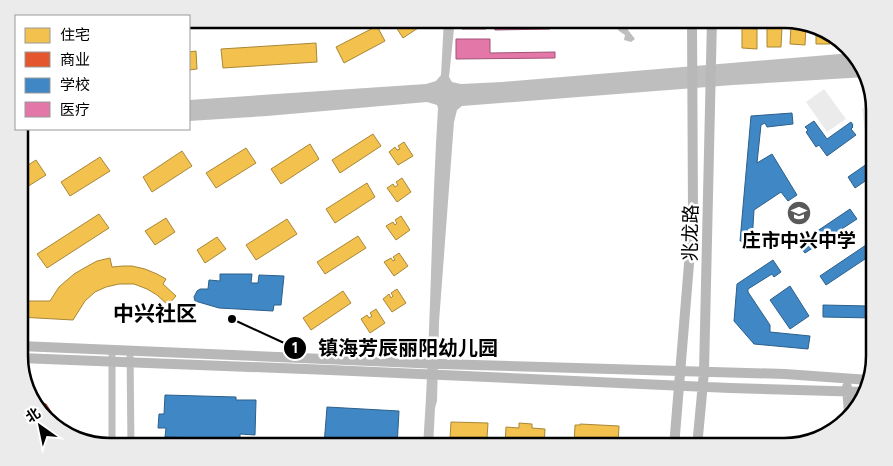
<svg xmlns="http://www.w3.org/2000/svg" width="893" height="466" viewBox="0 0 893 466" font-family="Figtree,'Noto Sans SC',sans-serif">
  <rect width="100%" height="100%" fill="#fff"/>
  <path fill="#ebebeb" d="M824 89 846 119 827 132 806 102Z
    M874 107V131L865 132 862 108Z
    M200 439C211 439 219 441 227 447H178L192 441Z"/>
  <path fill="#bebebe" d="M444 19H455L449 77 452 82 461 84 502 82 852 53 859 59 866 77 733 85 462 106 457 110 454 122 439 322 437 401 435 408 433 447H423C431 334 431 221 438 108L437 105 427 102 267 116 189 121V100L426 84 436 81 441 75Z
    M624 21 629 24 628 30 635 39 631 42 624 40 625 35 619 31 617 28 620 24Z"/>
  <path fill="#f2c14e" stroke="#a98737" d="M403 19H411L418 28 403 38 394 24 400 20 402 23 405 21Z
    M377 26 385 41 344 63 336 47Z
    M791 26H806L805 45 790 44Z
    M816 26 824 28 830 34V44H816Z
    M767 27H782L781 47H767Z
    M742 28 757 29V49L742 48Z
    M316 43 317 62 223 68 221 49Z
    M196 51 197 69 189 70V52Z
    M373 134 381 146 340 173 332 160Z
    M404 142 413 156 398 165 389 152 395 147 397 150 400 149 398 146Z
    M310 144 319 159 281 184 271 169Z
    M246 148 256 163 216 188 206 173Z
    M182 151 192 166 152 192 143 177Z
    M100 157 110 171 70 196 61 182Z
    M36 160 46 175 19 192V171Z
    M402 178 411 192 397 202 387 188 393 184 395 187 398 185 396 182Z
    M367 183 375 197 335 223 326 209Z
    M99 214 109 228 47 268 37 254Z
    M401 216 410 230 396 240 386 226 393 222 395 225 397 223 395 220Z
    M166 218 175 232 155 245 145 231Z
    M287 219 297 234 256 260 246 245Z
    M19 228 25 237 19 241Z
    M358 236 366 248 325 274 317 262Z
    M217 237 226 249 205 263 197 250Z
    M399 253 408 266 394 276 384 262 391 258 393 261 395 260 393 257Z
    M110 258 112 267 123 266H132L145 269 157 274 166 279 163 284 176 296 168 305 157 295 147 289 134 284H119L106 287 95 292 85 301 73 320 19 317V301H50L59 287 74 274 86 267 97 261Z
    M397 289 406 303 392 312 383 299 389 294 391 298 393 296 391 293Z
    M343 291 351 303 311 330 303 318Z
    M376 309 385 323 370 333 361 319 367 315 369 318 372 316 370 313Z
    M45 406 54 421 51 423 37 411Z
    M451 422 488 423 487 438H482V440L450 438Z
    M519 423 532 424V428L545 429 544 447 505 446 506 427 519 428Z
    M580 424 619 426 618 445H609V447L574 445 575 425H580Z"/>
  <path fill="#e4572e" stroke="#a03d20" d="M34 403 46 404 57 421 52 424 37 411Z"/>
  <path fill="#3f88c5" stroke="#2c5f8a" d="M792 113 793 124 767 127 765 123 761 125 757 163 772 154 797 195 788 201 781 192 754 210 752 242 740 241 751 116Z
    M814 121 827 139 851 122 853 125 852 126 853 127 851 129 856 135 827 156 819 145 816 147 806 132 808 130 805 127Z
    M874 159V175L855 188 848 177Z
    M850 209 857 219 805 253 798 244Z
    M872 241 874 245V253L826 285 820 276Z
    M773 260 781 272 774 277 772 274 748 289V292L770 325V332L810 336 808 349 754 344 734 321 737 284Z
    M220 274H252L251 283H258L259 275 284 276 281 305H274L273 311 219 308 195 301 194 297 197 291 200 289H208L209 280 220 281Z
    M790 286 809 316 790 329 770 300Z
    M869 299H874V318L823 317V305L869 306Z
    M165 395 236 397V400H256L255 435 240 434V439L165 437 166 428H158L159 414H164Z
    M327 407 399 411 397 447H364L324 445Z"/>
  <path fill="#e377a8" stroke="#9f5376" d="M462 19H486V29H462Z
    M494 19H550V29L495 30Z
    M456 39H490V53L555 52V58L456 59Z"/>
  <g fill="none" stroke-linecap="round" stroke-linejoin="round">
    <path stroke="#bebebe" stroke-width="7" d="M112 350V447
      M130 351 131 447"/>
    <path stroke="#b8b8b8" stroke-width="10" d="M20 346 440 364 785 374 869 380
      M20 358 330 370 730 388 866 392
      M847 387 849 414
      M674 447 693 215 692 19
      M697 447 704 372 712 19"/>
  </g>
  <defs>
    <g id="school-disc" transform="scale(1.25)"><circle r="9.5" fill="#595959" stroke="#fff"/><path d="M0-5L7-2L0 1L-7-2ZM-4 1L0 2.5L4 1V4Q0 6-4 4Z" fill="#fff"/></g>
  </defs>
  <g fill-rule="evenodd">
    <use href="#school-disc" x="799" y="213"/>
  </g>
  <g text-anchor="middle" stroke-width="5" stroke-linejoin="round" paint-order="stroke">
    <g font-size="19" fill="#000" stroke="#fff">
      <text transform="translate(690 233) rotate(-89)" y="7">兆龙路</text>
    </g>
    <g font-size="19" font-weight="bold" fill="#000" stroke="#fff">
      <text x="799" y="247">庄市中兴中学</text>
    </g>
    <g font-size="21" font-weight="bold" fill="#000" stroke="#fff">
      <text x="155" y="321">中兴社区</text>
    </g>
  </g>
  <path d="M0 0H893V466H0ZM110 28H784A82 82 0 0 1 866 110V356A82 82 0 0 1 784 438H110A82 82 0 0 1 28 356V110A82 82 0 0 1 110 28Z" fill="#ebebeb" fill-rule="evenodd"/>
  <path fill="none" stroke="#000" stroke-width="2.5" d="M110 28H784A82 82 0 0 1 866 110V356A82 82 0 0 1 784 438H110A82 82 0 0 1 28 356V110A82 82 0 0 1 110 28Z"/>
  <path fill="none" stroke="#000" stroke-width="2" d="M232 319L295 348"/>
  <g fill="#000" stroke="#fff" stroke-width="2">
    <circle cx="232" cy="319" r="5"/>
    <circle cx="295" cy="348" r="12"/>
  </g>
  <g font-size="15" text-anchor="middle" font-weight="bold" fill="#fff">
    <text x="295" y="353">1</text>
  </g>
  <g font-size="20" text-anchor="middle" font-weight="bold" fill="#000" stroke="#fff" stroke-width="5" stroke-linejoin="round" paint-order="stroke">
    <text x="408" y="355">镇海芳辰丽阳幼儿园</text>
  </g>
  <rect x="15" y="15" width="175" height="115" fill="#ffffff" stroke="#999999"/>
  <rect x="25" y="28" width="25" height="15" fill="#f2c14e" stroke="#999999"/>
  <text x="60" y="40" font-size="15" fill="#000000">住宅</text>
  <rect x="25" y="52" width="25" height="15" fill="#e4572e" stroke="#999999"/>
  <text x="60" y="65" font-size="15" fill="#000000">商业</text>
  <rect x="25" y="78" width="25" height="15" fill="#3f88c5" stroke="#999999"/>
  <text x="60" y="90" font-size="15" fill="#000000">学校</text>
  <rect x="25" y="102" width="25" height="15" fill="#e377a8" stroke="#999999"/>
  <text x="60" y="115" font-size="15" fill="#000000">医疗</text>
  <g transform="translate(40 426) rotate(327)" stroke="#ffffff" stroke-width="4" paint-order="stroke">
  <path d="M0-4L9 19L0 12L-9 19Z" fill="#000000"/>
  <text y="-8" font-size="14" font-weight="bold" text-anchor="middle" fill="#000000">北</text>
  </g>
</svg>
